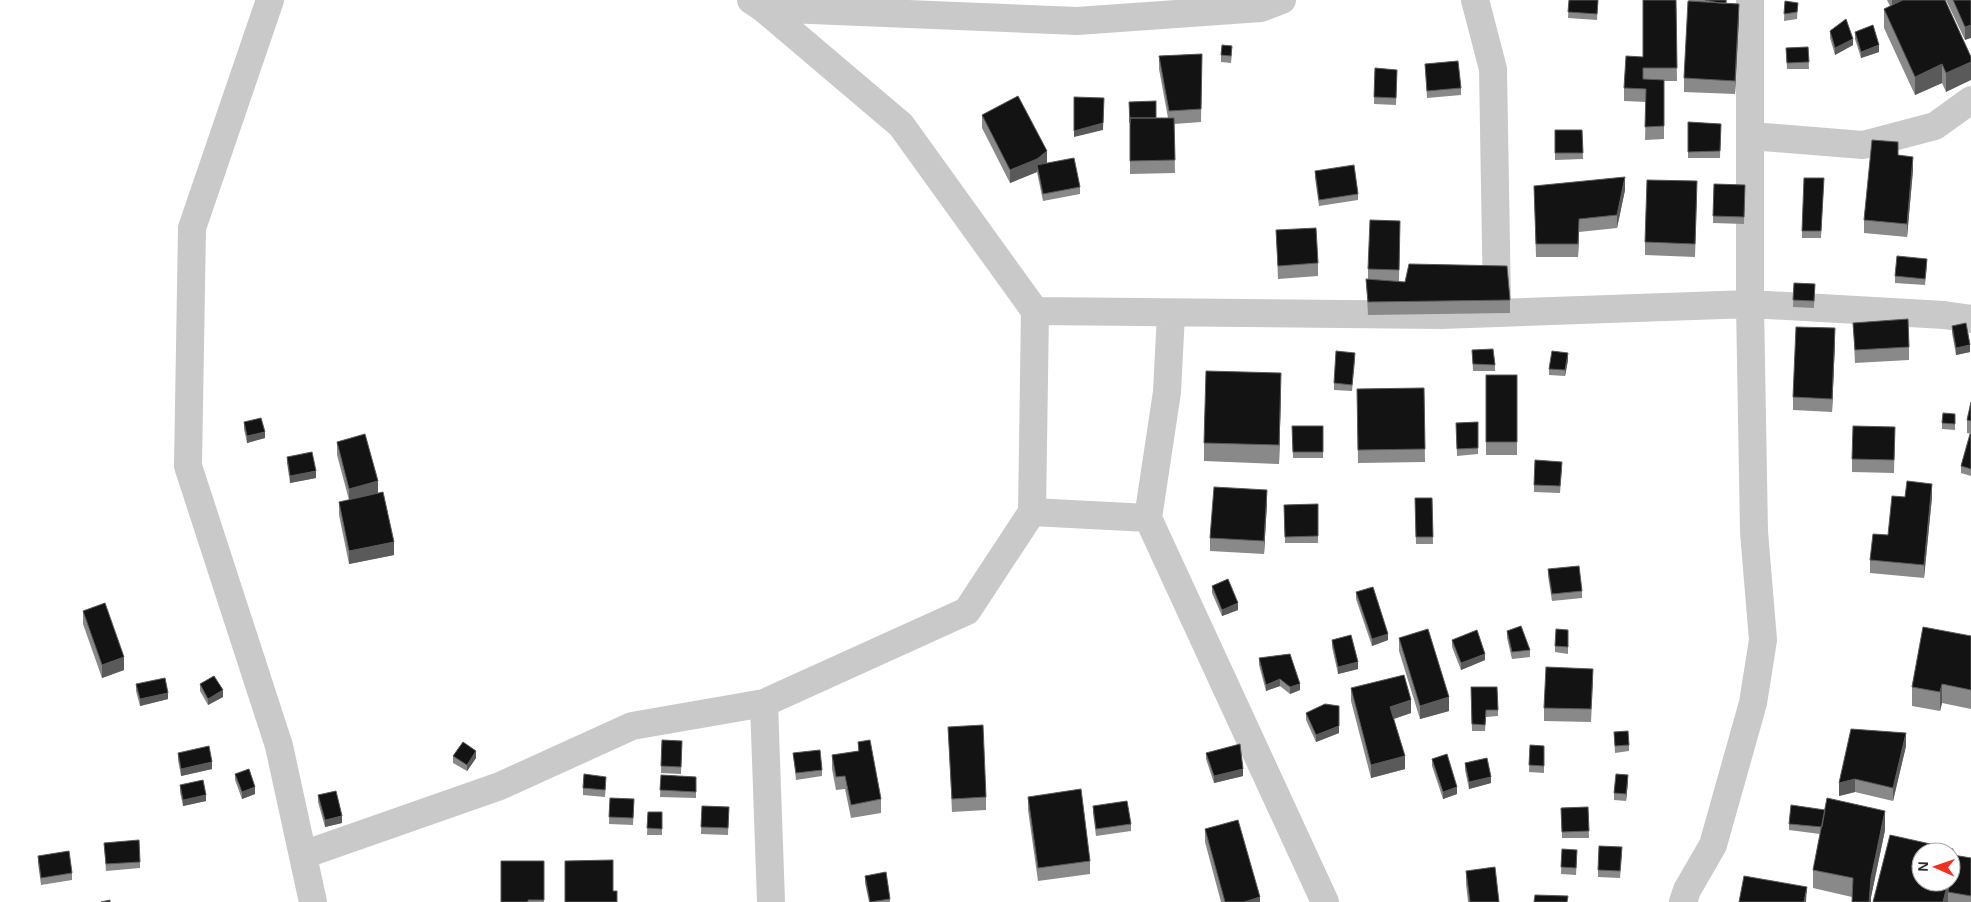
<svg xmlns="http://www.w3.org/2000/svg" width="1971" height="902" viewBox="0 0 1971 902" font-family="Helvetica,sans-serif">
  <rect width="100%" height="100%" fill="#fff"/>
  <g fill="none" stroke-linecap="round" stroke-linejoin="round">
    <path stroke="#c9c9c9" stroke-width="28" d="M270 0 192 228 188 466 279 746 313 902
      M751 0 763 8 901 125 1035 311 1441 315 1750 304 1944 315 1971 319
      M1475 0 1493 69 1497 304
      M763 8 1077 21 1261 8 1282 0
      M1751 136 1863 145 1935 126 1971 100
      M1032 512 1035 311
      M1148 518 1167 392 1171 314
      M764 703 771 902
      M303 855 500 786 632 726 764 703 967 611 1032 512 1148 518 1325 902
      M1683 902 1687 890 1713 845 1753 703 1763 640 1754 532 1750 304V0"/>
  </g>
  <path fill="#898989" d="M1569 0H1598L1597 20 1568 18Z
    M1676 0 1677 81H1664V139L1645 140 1646 102 1624 101V88Z
    M1689 0H1727L1726 3 1739 17 1735 94 1684 92V78Z
    M1887 0H1945L1971 57 1946 92 1942 83 1915 95 1884 28V9L1890 6Z
    M1946 0H1971L1965 40Z
    M1785 1 1798 3 1797 19 1784 21Z
    M1830 31 1853 45 1835 55 1830 38Z
    M1855 32 1879 52 1861 58 1855 39Z
    M1808 47 1809 69H1787L1786 48Z
    M1232 53 1231 63 1221 62V55Z
    M1202 54 1201 122 1174 124 1175 173 1130 174V128L1156 118H1168L1159 69V56Z
    M1425 64 1461 88V95L1427 98Z
    M1375 68 1397 70 1396 105 1374 104Z
    M982 115 1080 187V194L1043 201 1037 172 1010 183 982 128Z
    M1688 122 1721 124 1720 158H1688Z
    M1555 130H1582L1583 159 1555 160Z
    M1898 155 1913 170 1907 237 1864 233V220Z
    M1315 171 1358 194V200L1319 206 1315 178Z
    M1824 178 1821 238H1802V231Z
    M1714 184 1745 185 1744 224 1713 223Z
    M1534 186 1625 190 1617 228 1579 232 1578 257H1536Z
    M1697 194 1695 257 1645 255V242Z
    M1400 221 1399 282 1510 300V313L1368 315 1366 279H1368V269Z
    M1276 230 1318 263V276L1278 279Z
    M1927 266 1925 285 1895 283V276Z
    M1794 283 1815 284 1814 308 1793 307Z
    M1853 323 1909 347V360L1855 363Z
    M1952 326 1970 352 1956 355 1952 333Z
    M1835 342 1832 412 1793 410V397Z
    M1472 350 1495 365V371H1473Z
    M1355 360 1352 391 1334 390V383Z
    M1568 360 1565 376 1549 375V369Z
    M1486 375H1517V455H1486Z
    M1424 388 1425 462 1358 463 1357 389Z
    M1281 392 1279 464 1204 461V443Z
    M1971 402V434L1967 433V420Z
    M1955 414V430L1942 429V423Z
    M244 422 265 438 247 443 244 429Z
    M1478 422V454L1457 456 1456 423Z
    M1292 426H1323V458H1293Z
    M1895 427 1894 473 1852 472V459Z
    M1971 434V476L1961 473V466Z
    M337 442 378 494 394 555 349 564 339 515V502L349 500 337 455Z
    M287 457 316 478 290 483 287 463Z
    M1562 468 1560 493 1534 492V485Z
    M1905 497H1932L1924 578 1870 573V560L1888 535Z
    M1415 498H1432L1433 544H1416Z
    M1267 503 1264 554 1210 551V538Z
    M1318 504V543H1285L1284 505Z
    M1548 569 1582 591V598L1552 601 1548 576Z
    M1212 586 1238 610 1222 616 1212 593Z
    M1356 592 1388 640 1372 646 1356 599Z
    M83 611 124 670 102 678 83 624Z
    M1568 630V654L1555 652V646Z
    M1507 631 1530 650V657L1512 659 1507 638Z
    M1971 636V709L1942 703 1940 711 1912 706V687Z
    M1399 638 1449 711 1420 719 1399 651Z
    M1332 640 1358 669 1338 674 1332 647Z
    M1452 640 1485 660 1461 670 1452 647Z
    M1259 658 1300 690 1290 694 1280 686 1266 691 1259 665Z
    M1593 682 1591 722 1544 721V708Z
    M136 684 168 699 140 706 136 691Z
    M200 684 223 697 208 705 200 691Z
    M1471 687 1498 710V716L1486 717 1485 731H1472Z
    M1351 688 1411 713 1394 719 1405 769 1371 778 1351 701Z
    M1306 713 1339 733 1316 742 1306 720Z
    M948 727 986 797V810L952 812Z
    M1614 732 1629 745V751L1615 753Z
    M662 740 682 741 681 774 661 773Z
    M858 742 881 799V813L851 818 845 789 836 790 832 769V755L858 751Z
    M1530 745 1544 746V773L1529 772Z
    M1906 746 1893 801 1855 792 1839 796V783Z
    M178 753 212 769 181 776 178 760Z
    M793 753 822 770V776L796 780Z
    M1206 753 1243 776 1214 783 1206 759Z
    M453 756 476 758 467 771 453 763Z
    M1432 759 1457 794 1443 799 1432 766Z
    M1465 763 1491 783 1469 789 1465 770Z
    M235 774 255 794 242 799 235 780Z
    M661 775 696 777V798L660 797Z
    M1628 782 1626 801 1614 800V793Z
    M606 783 605 797 583 795V788Z
    M180 785 206 801 183 806 180 792Z
    M318 795 342 823 325 827 318 802Z
    M1028 797 1090 861V874L1038 881 1028 810Z
    M610 798 634 799 633 825 609 824Z
    M702 806 729 807 728 835 701 834Z
    M1093 806 1131 824V831L1096 836 1093 813Z
    M1588 807 1589 838H1562L1561 808Z
    M648 812H662V835H647Z
    M1789 824 1885 830 1871 897V902H1852V897L1813 888V870L1820 834 1789 830Z
    M1205 829 1260 902H1221L1205 842Z
    M104 843 140 862V868L106 871Z
    M1562 849 1577 857 1576 875 1561 874Z
    M1622 854 1620 878 1598 877V870Z
    M1953 855 1971 858V902H1873Z
    M38 856 72 873V880L41 885 38 863Z
    M544 861V902H501Z
    M1466 871 1499 902H1468L1466 884Z
    M865 876 890 899V902H869L865 883Z"/>
  <path fill="#5a5a5a" d="M1892 0H1915L1892 11Z
    M1739 4V17L1735 94V81Z
    M1971 25V38L1965 40V27Z
    M1853 39V45L1835 55V48Z
    M1879 45V52L1861 58V52Z
    M1971 62V80L1946 92V73Z
    M1942 64V83L1915 95V77Z
    M1104 98 1103 130 1074 137V131Z
    M1047 151V164L1037 165V172L1010 183V170Z
    M1913 157V170L1907 237V224Z
    M1625 177V190L1617 228V215Z
    M1579 219V232L1578 257V244Z
    M1835 328V342L1832 412V399Z
    M1970 345V352L1956 355V348Z
    M1568 353V360L1565 376V370Z
    M1281 373V392L1279 464V445Z
    M265 432V438L247 443V436Z
    M316 471V478L290 483V476Z
    M378 481V495L349 502V489Z
    M1932 484V497L1924 578V565Z
    M1267 490V503L1264 554V541Z
    M394 542V555L349 564V551Z
    M1238 603V610L1222 616V610Z
    M1388 634V640L1372 646V639Z
    M1485 654V660L1461 670V663Z
    M124 657V670L102 678V665Z
    M1358 662V669L1338 674V667Z
    M1280 679V686L1266 691V685Z
    M1300 684V690L1290 694V687Z
    M1942 684V703L1940 711V692Z
    M223 690V697L208 705V699Z
    M168 693V699L140 706V699Z
    M1449 697V711L1420 719V706Z
    M1411 700V713L1390 720V707Z
    M1339 726V733L1316 742V735Z
    M1906 733V746L1893 801V788Z
    M476 751V758L467 771V765Z
    M1405 756V769L1371 778V765Z
    M212 762V769L181 776V769Z
    M1243 769V776L1214 783V776Z
    M1628 775V782L1626 801V794Z
    M1491 777V783L1469 789V782Z
    M1855 779V792L1839 796V783Z
    M255 787V794L242 799V792Z
    M1457 787V794L1443 799V792Z
    M206 795V801L183 806V800Z
    M1885 811V830L1871 897V902H1869L1871 878Z
    M342 816V823L325 827V820Z
    M1953 849V868L1950 892H1948V902H1943L1948 882H1951V865Z
    M1807 887 1806 902H1804Z
    M1260 897V902H1244Z"/>
  <path fill="#131313" stroke="#5a5a5a" d="M1569 0H1598L1597 14 1568 12Z
    M1643 0H1676L1677 68H1643V79L1664 80V126L1645 127 1646 89 1624 88 1626 56 1643 57Z
    M1705 0H1726V3H1719Z
    M1903 0H1945L1971 57V62L1946 73 1942 64 1915 77 1884 9Z
    M1953 0H1971V25L1965 27Z
    M1688 1 1739 4 1735 81 1684 78Z
    M1785 1 1798 3 1797 12 1784 14Z
    M1846 19 1853 39 1835 48 1830 31Z
    M1873 25 1879 45 1861 52 1855 32Z
    M1222 45 1232 46 1231 56 1221 55Z
    M1808 47 1809 62 1787 63 1786 48Z
    M1202 54 1201 109 1169 111 1159 56Z
    M1458 61 1461 88 1427 91 1425 64Z
    M1375 68 1397 70 1396 98 1374 97Z
    M1018 96 1047 151 1037 159 1010 170 982 115Z
    M1074 97 1104 98 1103 123 1074 131Z
    M1156 101V118H1130V123L1129 102Z
    M1130 118H1174L1175 160 1130 161Z
    M1688 122 1721 124 1720 151 1688 152Z
    M1555 130H1582L1583 153H1555Z
    M1872 140 1898 142V155L1913 157 1907 224 1864 220Z
    M1074 158 1080 187 1043 194 1037 165Z
    M1354 165 1358 194 1319 200 1315 171Z
    M1625 177 1617 215 1579 219 1578 244H1536L1534 186Z
    M1804 178H1824L1821 231H1802Z
    M1647 180 1697 181 1695 244 1645 242Z
    M1714 184 1745 185 1744 217 1713 216Z
    M1370 220 1400 221 1399 270 1368 269Z
    M1316 228 1318 263 1278 266 1276 230Z
    M1897 256 1927 259 1925 279 1895 276Z
    M1409 264 1507 266 1510 300 1368 302 1366 279 1405 282Z
    M1794 283 1815 284 1814 301 1793 300Z
    M1908 319 1909 347 1855 350 1853 323Z
    M1966 323 1970 345 1956 348 1952 326Z
    M1796 327 1835 328 1832 399 1793 397Z
    M1493 349 1495 365 1473 364 1472 350Z
    M1336 351 1355 353 1352 385 1334 383Z
    M1552 351 1568 353 1565 370 1549 369Z
    M1206 371 1281 373 1279 445 1204 443Z
    M1486 375H1517V442H1486Z
    M1424 388 1425 449 1358 450 1357 389Z
    M1971 402V421L1967 420Z
    M1943 413 1955 414V424L1942 423Z
    M261 418 265 432 247 436 244 422Z
    M1478 422V448L1457 449 1456 423Z
    M1292 426H1323V452H1293Z
    M1853 426 1895 427 1894 460 1852 459Z
    M365 434 378 481 349 489 337 442Z
    M1970 434H1971V469L1961 466Z
    M312 452 316 471 290 476 287 457Z
    M1535 460 1562 462 1560 486 1534 485Z
    M1907 481 1932 484 1924 565 1870 560 1873 534 1888 535 1892 496 1905 497Z
    M1214 487 1267 490 1264 541 1210 538Z
    M383 492 394 542 349 551 339 502Z
    M1415 498H1432L1433 537H1416Z
    M1318 504V536L1285 537 1284 505Z
    M1579 566 1582 591 1552 594 1548 569Z
    M1228 579 1238 603 1222 610 1212 586Z
    M1373 587 1388 634 1372 639 1356 592Z
    M105 603 124 657 102 665 83 611Z
    M1521 626 1530 650 1512 652 1507 631Z
    M1923 627 1971 636V690L1942 684 1940 692 1912 687Z
    M1428 629 1449 697 1420 706 1399 638Z
    M1556 629 1568 630V647L1555 646Z
    M1477 630 1485 654 1461 663 1452 640Z
    M1351 635 1358 662 1338 667 1332 640Z
    M1290 654 1300 684 1290 687 1280 679 1266 685 1259 658Z
    M1546 667 1593 669 1591 709 1544 708Z
    M1404 675 1411 700 1390 707 1405 756 1371 765 1351 688Z
    M214 676 223 690 208 699 200 684Z
    M165 678 168 693 140 699 136 684Z
    M1471 687H1497L1498 710H1486L1485 725 1472 724Z
    M1325 704 1339 706V726L1316 735 1306 713Z
    M983 725 986 797 952 799 948 727Z
    M1851 729 1906 733 1893 788 1855 779 1839 783Z
    M1628 731 1629 745 1615 746 1614 732Z
    M662 740 682 741 681 767 661 766Z
    M870 740 881 799 851 805 845 776 836 777 832 755 859 751 858 742Z
    M463 742 476 751 467 765 453 756Z
    M1240 744 1243 769 1214 776 1206 753Z
    M1530 745 1544 746V766L1529 765Z
    M209 746 212 762 181 769 178 753Z
    M820 750 822 770 796 773 793 753Z
    M1447 754 1457 787 1443 792 1432 759Z
    M1487 758 1491 777 1469 782 1465 763Z
    M249 769 255 787 242 792 235 774Z
    M584 774 606 777 605 790 583 788Z
    M1616 774 1628 775 1626 794 1614 793Z
    M661 775 696 777V792L660 790Z
    M203 780 206 795 183 800 180 785Z
    M1081 789 1090 861 1038 868 1028 797Z
    M336 791 342 816 325 820 318 795Z
    M610 798 634 799 633 818 609 817Z
    M1827 798 1885 811 1871 878 1869 902H1852L1853 878 1813 870Z
    M1127 801 1131 824 1096 829 1093 806Z
    M1791 805 1825 810 1822 827 1789 824Z
    M702 806 729 807 728 828 701 827Z
    M1588 807 1589 831 1562 832 1561 808Z
    M648 812H662V829L647 828Z
    M1238 820 1260 897 1244 902H1225L1205 829Z
    M1890 835 1953 849 1951 865V852H1921V882H1948L1943 902H1873Z
    M139 840 140 862 106 864 104 843Z
    M1599 846 1622 847 1620 871 1598 870Z
    M1562 849 1577 850 1576 868 1561 867Z
    M69 851 72 873 41 878 38 856Z
    M1953 855 1971 858V896L1948 892 1949 882H1951V871Z
    M613 860V891H617V902H565V861Z
    M501 861H544V900H528V902H501Z
    M1495 867 1499 902H1470L1466 871Z
    M886 872 890 899 870 902 865 876Z
    M1744 876 1807 887 1804 902H1739Z
    M1535 895 1568 896 1567 902H1534Z
    M110 900V902H101Z"/>
  <g transform="translate(1936 867) rotate(272)"><circle r="24" fill="#ffffff" stroke="#ababab"/>
  <path d="M0-4L9 19L0 12L-9 19Z" fill="#f3301f"/>
  <text y="-8" font-size="14" font-weight="bold" text-anchor="middle" fill="#2c2c2c">N</text>
  </g>
</svg>
